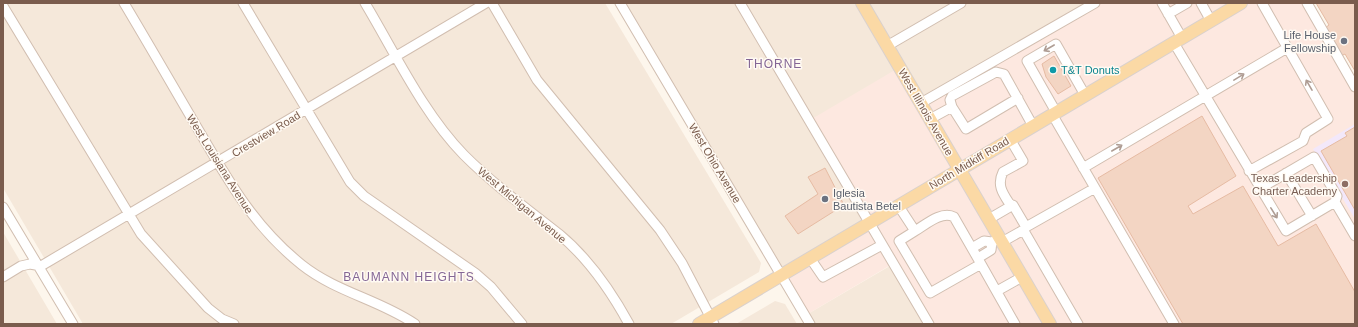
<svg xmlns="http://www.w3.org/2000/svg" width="1358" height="327" viewBox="0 0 1358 327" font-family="Helvetica,sans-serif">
  <rect width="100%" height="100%" fill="#fdf6ec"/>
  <path fill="#f5e8da" d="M3 3H605L761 263 759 272 671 324H83L3 188Z
    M620 3H1094L869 221 780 272Z
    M3 232 57 324H3Z
    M895 263 931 324H811L806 315Z
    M775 301 785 304 797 324H736Z"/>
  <path fill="#fde8e0" d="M1094 3H1308L1355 84V324H930L894 263 806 315 780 272 869 221 810 120 900 67 921 104Z"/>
  <path fill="#f3e8fa" d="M1355 124V219L1313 149Z"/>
  <path fill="#f3d5c3" stroke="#e6bba3" d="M1316 3H1355V71L1345 54 1341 56 1325 28 1329 25Z
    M1054 56 1071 86 1058 94 1046 77 1042 64Z
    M1202 116 1236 176 1188 206 1193 214 1243 186 1278 246 1316 224 1355 292V324H1183L1098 178Z
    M1355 127V210L1321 151 1347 136 1345 133Z
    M825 168 844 205 798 234 785 216 818 194 808 177Z"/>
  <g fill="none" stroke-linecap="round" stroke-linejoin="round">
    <g stroke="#d1beb0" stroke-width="11">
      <path id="minor" d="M124 3C148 43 171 83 195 124 227 178 252 225 302 265 336 292 380 300 415 324
        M243 3 350 182 364 196 475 273 491 287 522 324
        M365 3C395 53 423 113 464 155 493 184 526 208 559 234 588 258 611 291 629 324
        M492 3 537 80 660 230 682 263 714 324
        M620 3 810 324
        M740 3 929 324
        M1162 3 1182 38
        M1201 3 1211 21
        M1307 3 1355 87
        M3 6 141 234 208 308 222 319 234 324
        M1168 14 1187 3
        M1174 43 1286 231 1335 202 1355 236
        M887 46 961 3
        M921 103 1095 3
        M952 107 966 129 1018 98
        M1056 112 1027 61 1056 44 1085 95
        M1052 114 1095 188 1026 227 1024 231 1078 324
        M930 119 952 107 950 100 952 96 996 72 1004 74 1033 126
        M1010 139 1023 161 1003 172C996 186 1004 195 1011 206
        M1083 168 1287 48
        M1249 171 1303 141 1306 133 1328 119 1262 3
        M1286 173 1312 216
        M1095 188 1174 324
        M1259 189 1314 157 1337 196 1335 202
        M898 205 915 231 899 241 930 293 981 264 954 217C942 210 925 225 915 231
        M3 207 73 324
        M989 219 1013 205 1026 227
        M1002 242 1025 229
        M972 248 984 241 992 242 1000 238
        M810 258 823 277 882 245
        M978 258 991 250 992 242
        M981 264 1015 324
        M3 277 21 266 30 264 41 266 486 3
        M997 291 1022 277"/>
    </g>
    <g stroke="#dad1cd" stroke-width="14">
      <path id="major" d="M862 3 1050 324
        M699 324 1241 3"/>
    </g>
    <use href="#minor" stroke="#fff" stroke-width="9"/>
    <use href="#major" stroke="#fbd9a5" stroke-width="12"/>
  </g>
  <defs><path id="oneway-shaft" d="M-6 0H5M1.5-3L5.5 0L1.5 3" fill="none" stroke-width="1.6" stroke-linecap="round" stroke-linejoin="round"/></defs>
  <g stroke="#af9d94">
    <use href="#oneway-shaft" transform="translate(1049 48) rotate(150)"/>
    <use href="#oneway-shaft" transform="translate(1239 77) rotate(-31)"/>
    <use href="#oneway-shaft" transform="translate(1309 85) rotate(-120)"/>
    <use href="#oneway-shaft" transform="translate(1117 148) rotate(-30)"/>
    <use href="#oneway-shaft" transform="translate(1274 213) rotate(58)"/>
  </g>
  <g fill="#6b7280" stroke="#fffaf3" stroke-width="1.5">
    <circle cx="1344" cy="41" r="4"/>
    <circle cx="825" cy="199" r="4"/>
  </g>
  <circle fill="#0f9aa8" stroke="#fffaf3" stroke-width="1.5" cx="1053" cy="70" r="4"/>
  <circle fill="#8d6e63" stroke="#fffaf3" stroke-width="1.5" cx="1345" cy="184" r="4"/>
  <g text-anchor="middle" stroke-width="3" stroke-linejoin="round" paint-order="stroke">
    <g font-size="11" fill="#5b616d" stroke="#fffaf3" text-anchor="end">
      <text x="1336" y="39">Life House<tspan x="1336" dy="13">Fellowship</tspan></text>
      <text x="833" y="197" text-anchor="start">Iglesia<tspan x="833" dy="13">Bautista Betel</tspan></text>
    </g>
    <g font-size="11" fill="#0d838f" stroke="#fffaf3" text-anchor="start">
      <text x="1061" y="74">T&amp;T Donuts</text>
    </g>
    <g font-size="11" fill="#7a5c4d" stroke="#fffaf3">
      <text transform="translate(926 112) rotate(60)" y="4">West Illinois Avenue</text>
      <text transform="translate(266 134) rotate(-31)" y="4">Crestview Road</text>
      <text transform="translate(715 163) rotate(59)" y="4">West Ohio Avenue</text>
      <text transform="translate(969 163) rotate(-31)" y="4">North Midkiff Road</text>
      <text transform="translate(220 164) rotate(58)" y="4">West Louisiana Avenue</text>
      <text transform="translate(522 205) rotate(40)" y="4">West Michigan Avenue</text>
    </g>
    <g font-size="11" fill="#785e54" stroke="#fffaf3" text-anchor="end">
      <text x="1337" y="182">Texas Leadership<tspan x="1337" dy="13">Charter Academy</tspan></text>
    </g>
    <g font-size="12" letter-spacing="1" fill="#846695" stroke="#fffaf3">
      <text x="774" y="68">THORNE</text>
      <text x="409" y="281">BAUMANN HEIGHTS</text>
    </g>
  </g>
  <rect width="1358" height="327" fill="none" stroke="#7a5c4d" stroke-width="8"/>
</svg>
